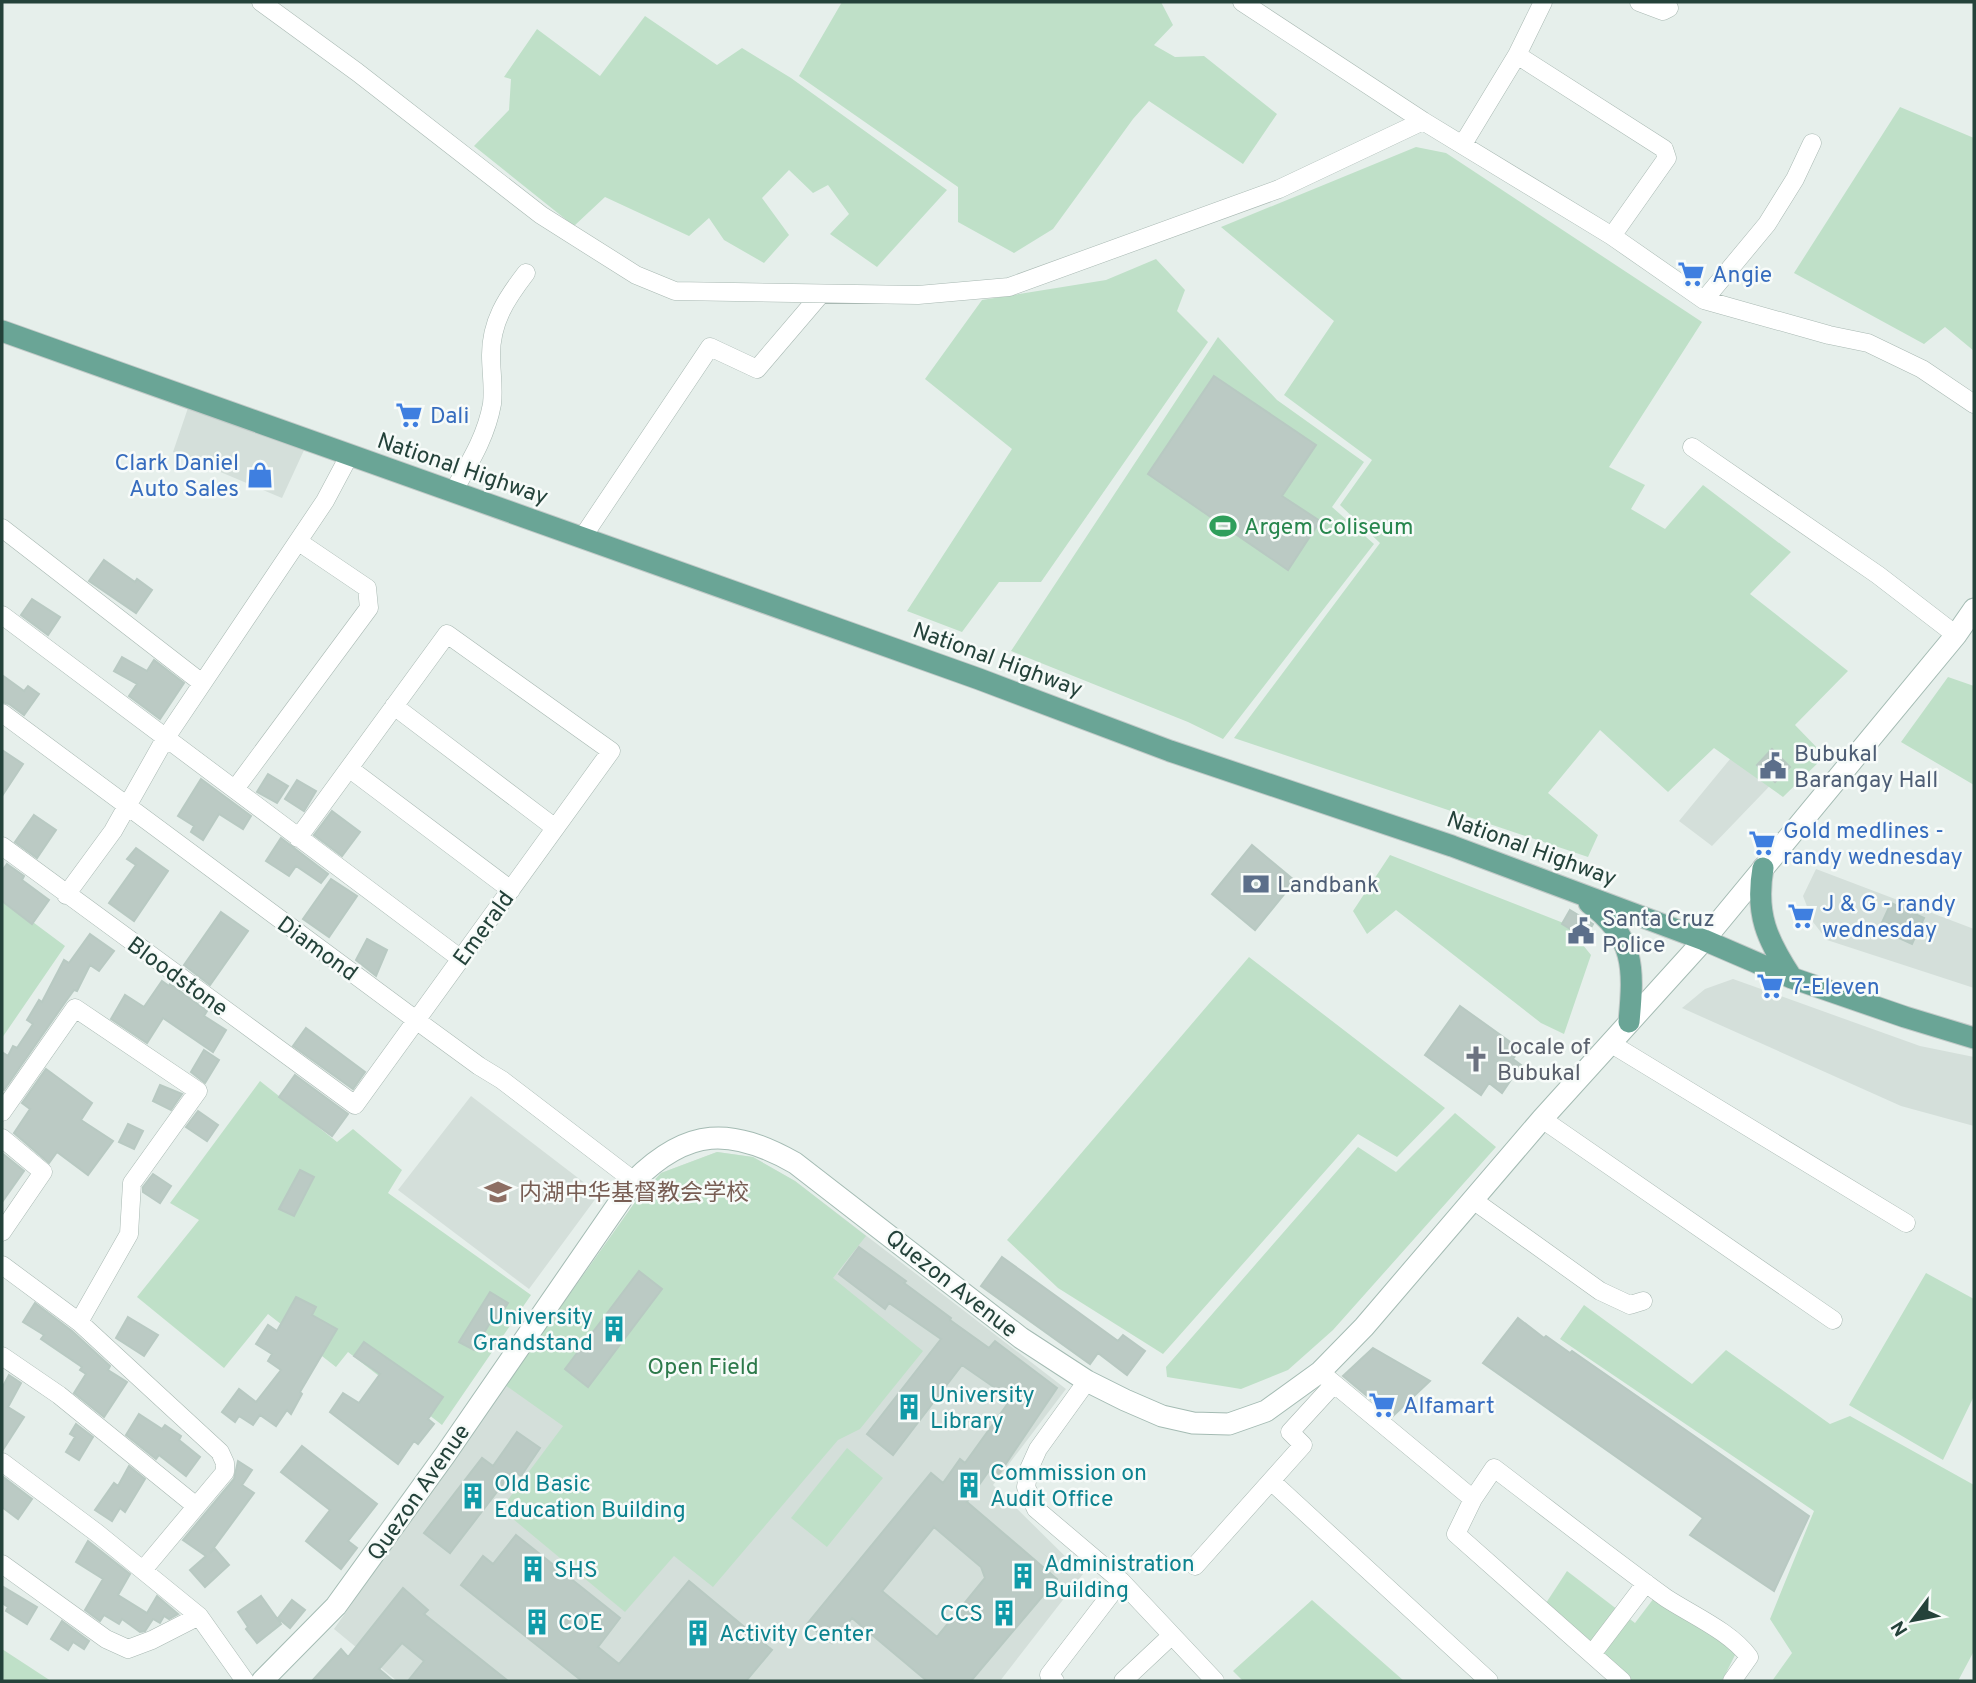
<svg xmlns="http://www.w3.org/2000/svg" width="1976" height="1683" viewBox="0 0 1976 1683" font-family="Overpass,'Noto Sans SC',sans-serif">
  <rect width="100%" height="100%" fill="#e6efeb"/>
  <path fill="#d4dfda" d="M189 405 305 448 282 498 173 452Z
    M1749 736 1789 766 1712 846 1679 821Z
    M1816 869 1974 929V988L1827 940 1813 922 1803 896Z
    M1733 979 1920 1046 1974 1057V1126L1901 1106 1682 1008 1705 989Z
    M471 1096 599 1194 529 1289 398 1190Z
    M717 1152 753 1157 795 1181 1066 1389 993 1485 1083 1574 1000 1681H397L334 1629 638 1198 661 1173Z"/>
  <path fill="#bfe0c8" d="M842 2H1161L1173 25 1154 45 1175 57 1204 56 1277 114 1243 164 1149 101 1133 119 1053 229 1014 253 958 222V187L799 76Z
    M645 16 717 65 742 48 791 78 947 190 877 267 830 234 849 214 828 185 813 193 789 170 762 198 789 235 764 263 724 240 709 218 689 236 605 197 574 226 474 146 509 110 511 79 504 77 537 29 600 76Z
    M1900 107 1974 138V351L1945 327 1924 344 1794 273Z
    M1416 147 1446 153 1702 322 1609 467 1645 485 1631 509 1665 529 1703 485 1791 552 1750 594 1848 671 1795 725 1825 756 1783 797 1714 748 1668 792 1600 730 1548 793 1598 835 1588 857 1234 738 1380 543 1340 505 1372 460 1284 395 1334 321 1221 227Z
    M1156 259 1185 290 1177 311 1208 342 1041 582H999L962 632 907 611 1012 449 925 379 982 300 1106 280Z
    M1218 337 1277 400 1364 462 1332 507 1374 544 1223 739 1188 722 1011 651Z
    M1948 677 1974 686V785L1901 742Z
    M1390 855 1566 924 1591 955 1564 1034 1541 1023 1396 910 1367 934 1353 911Z
    M2 899 65 946 2 1038Z
    M1249 957 1445 1108 1397 1157 1358 1134 1163 1354 1058 1288 1007 1240Z
    M260 1081 337 1142 353 1129 402 1170 388 1193 531 1295 442 1425 348 1352 336 1367 268 1314 224 1368 137 1297 199 1220 170 1203Z
    M1455 1113 1496 1147 1333 1330 1288 1370 1241 1389 1167 1377 1166 1367 1358 1147 1396 1172Z
    M717 1152 753 1157 795 1181 866 1236 833 1278 923 1351 860 1429 838 1440 713 1587 674 1556 625 1612 501 1509 563 1426 505 1385 638 1198 661 1173Z
    M1926 1273 1974 1299V1396L1943 1460 1849 1405Z
    M1584 1305 1692 1384 1726 1350 1830 1424 1850 1416 1974 1485V1651L1958 1681H1772L1792 1653 1770 1619 1814 1511 1560 1339Z
    M847 1448 883 1478 827 1547 791 1518Z
    M1567 1571 1635 1623 1654 1598 1737 1651 1722 1681H1611L1546 1603Z
    M1312 1600 1404 1681H1405H1243L1233 1671Z
    M2 1649 51 1681H2Z"/>
  <path fill="#bbcac4" stroke="#b8c9c2" stroke-width="2" fill-rule="evenodd" d="M1214 376 1316 445 1282 496 1320 521 1288 570 1148 474Z
    M104 560 135 582 137 579 152 590 136 613 89 581Z
    M32 599 60 617 48 635 21 615Z
    M122 657 147 671 154 660 184 683 160 719 129 696 137 684 114 671Z
    M2 675 24 691 28 686 39 694 24 715 9 704 2 702Z
    M1772 749 1790 767 1775 782 1757 765Z
    M2 750 23 764 2 796Z
    M268 774 288 786 277 803 257 792Z
    M201 779 251 816 243 829 219 814 203 840 191 832 194 826 178 816Z
    M297 780 316 791 304 811 285 799Z
    M332 811 360 832 342 856 314 835Z
    M34 815 56 830 37 858 15 842Z
    M281 838 328 874 321 883 296 866 289 876 266 861Z
    M1252 845 1295 881 1255 930 1212 894Z
    M136 848 168 871 134 921 109 903 136 865 127 859Z
    M7 864 24 876 22 880 49 900 32 924 2 901V871Z
    M331 879 357 896 329 937 303 919Z
    M1891 903 1924 918 1912 944 1879 929Z
    M1570 910 1593 924 1585 938 1562 924Z
    M221 912 248 931 210 985 184 965Z
    M90 934 114 951 99 971 90 965 77 991 74 990 66 1001 4 1090 2 1088V1052L8 1056 13 1046 17 1048 33 1024 27 1020 39 1000 42 1002 64 960 69 963Z
    M367 939 387 950 376 976 356 960Z
    M162 981 169 986 170 984 207 1011 204 1016 226 1030 213 1052 163 1018 147 1043 111 1019 125 995 144 1007Z
    M1460 1006 1520 1049 1513 1059 1521 1065 1502 1093 1489 1083 1481 1095 1425 1055Z
    M306 1028 365 1072 353 1089 293 1046Z
    M204 1050 219 1060 205 1083 191 1072Z
    M46 1069 92 1103 81 1120 113 1141 88 1175 57 1152 49 1163 14 1133 30 1109 22 1103Z
    M295 1075 348 1114 332 1136 279 1097Z
    M160 1085 182 1094 171 1110 153 1101Z
    M198 1111 218 1125 207 1141 186 1127Z
    M128 1124 143 1131 134 1149 119 1142Z
    M2 1153 24 1171 2 1202Z
    M300 1170 314 1177 294 1216 279 1209Z
    M153 1174 171 1186 160 1203 143 1192V1187Z
    M859 1247 906 1281 904 1283 951 1318 950 1320 989 1348 995 1341 1057 1388 999 1474 991 1468 967 1502 1057 1579 971 1681H927L852 1618 832 1643 807 1624 931 1473 943 1483 960 1459 965 1463 1011 1399 962 1365 893 1455 867 1434 941 1339 889 1303 885 1309 839 1274ZM934 1527 981 1567 985 1578 937 1637 882 1591Z
    M1002 1257 1118 1341 1123 1335 1145 1351 1127 1375 1098 1353 1090 1364 981 1286Z
    M639 1271 662 1289 588 1387 565 1369Z
    M490 1292 508 1303 495 1323 491 1321 474 1350 459 1342Z
    M296 1297 316 1307 312 1315 337 1329 300 1392 302 1394 291 1414 287 1410 276 1426 260 1415 253 1425 239 1416 235 1422 222 1412 239 1389 256 1402 281 1370 268 1361 272 1354 256 1344 268 1325 277 1331Z
    M35 1303 72 1331 110 1366 108 1370 127 1382 104 1417 74 1393 86 1374 80 1370 82 1367 41 1339 44 1335 23 1322Z
    M128 1317 158 1335 144 1356 116 1338Z
    M1518 1318 1544 1338 1546 1336 1570 1353 1572 1351 1809 1516 1774 1591 1690 1535 1703 1518 1483 1363Z
    M364 1342 443 1397 428 1419 434 1424 418 1444 414 1441 398 1464 330 1412 343 1393 359 1403 380 1374 354 1356Z
    M1373 1348 1430 1381 1392 1417 1343 1376Z
    M9 1375 21 1383 8 1407 24 1417 2 1451V1388Z
    M139 1414 162 1429 165 1425 181 1436 179 1440 200 1457 186 1476 159 1455 156 1459 126 1435Z
    M76 1424 93 1437 79 1460 66 1452 75 1437 70 1434Z
    M517 1432 540 1448 521 1476 513 1471 450 1553 424 1533 482 1458 493 1466Z
    M302 1446 377 1504 348 1541 357 1548 341 1569 306 1541 330 1510 281 1472Z
    M238 1461 252 1470 242 1485 254 1493 210 1553 215 1549 229 1565 205 1587 190 1570 206 1556 183 1540 234 1479Z
    M129 1466 145 1479 125 1512 120 1508 112 1521 95 1510 114 1483 118 1486Z
    M2 1476 32 1499 18 1519 2 1507Z
    M516 1535 620 1618 598 1647 619 1664 689 1581 772 1650 746 1681H582L461 1585 483 1556 493 1564Z
    M88 1541 130 1574 118 1595 147 1613 157 1596 178 1614 169 1619 164 1616 160 1623 153 1619 145 1631 140 1632 122 1619 119 1624 104 1615 100 1621 85 1610 103 1579 76 1562Z
    M2 1586 37 1607 27 1624 6 1611 8 1607 2 1603Z
    M403 1588 428 1610 424 1614 508 1681H408L424 1661 402 1643 379 1669 393 1681H312L341 1649 348 1657Z
    M261 1596 281 1624 257 1643 246 1629 248 1627 238 1612Z
    M292 1600 305 1610 290 1628 278 1618Z
    M62 1621 89 1641 84 1649 73 1642 68 1650 51 1639Z"/>
  <g fill="none" stroke-linecap="round" stroke-linejoin="round">
    <g stroke="#a8b8b2" stroke-width="19">
      <path id="minor" d="M261 2 357 72 541 215 636 275 675 291 918 295 1009 287 1279 189 1423 121
        M1242 2 1423 121 1612 236 1704 300 1829 335 1868 343 1922 369 1974 404
        M1639 2 1663 11 1669 8
        M1517 55 1664 149 1667 158 1612 236
        M1463 144 1517 55 1543 2
        M1704 300 1767 224 1795 179 1812 143
        M1692 447 1878 575 1956 635
        M453 492C470 462 486 437 492 404 494 388 491 371 491 355 491 322 506 299 526 273
        M2 528 202 683
        M582 538 710 347 757 369 821 294
        M2 615 461 959
        M394 706 554 827
        M2 713 416 1020 479 1066 502 1080 634 1181
        M350 769 511 890
        M235 789 369 608 367 588 299 542
        M2 846 355 1105 611 751 447 634 298 838
        M66 895 113 831 165 739 325 501 349 456
        M1610 1043 1906 1223
        M2 1112 75 1008 198 1091 132 1183 129 1234 79 1322
        M1542 1119 1833 1320
        M2 1138 43 1172 2 1232
        M1473 1200 1600 1291 1630 1305 1643 1301
        M2 1265 79 1322 220 1452 225 1463V1472L143 1570
        M2 1356 59 1395 196 1506
        M1326 1377 1473 1499
        M1087 1381 1038 1449 1029 1469 1026 1487 1036 1509 1121 1581 1215 1681
        M2 1462 97 1533 199 1616 245 1681
        M1271 1481 1489 1681
        M2 1564 106 1639 128 1649 152 1640 199 1616
        M1195 1566 1303 1445 1290 1432 1334 1384
        M1592 1654 1646 1583
        M1055 1681 1049 1675 1121 1581
        M1123 1681 1171 1636
        M1622 1681 1456 1534 1473 1499 1494 1468C1552 1512 1608 1556 1666 1598 1692 1615 1731 1632 1749 1657L1732 1681"/>
    </g>
    <g stroke="#a4bbb3" stroke-width="23">
      <path id="secondary" d="M262 1681 336 1606 445 1455 634 1181C688 1127 731 1127 795 1163L1021 1338 1087 1381 1125 1400 1162 1416 1193 1423 1229 1424 1266 1411 1320 1372 1364 1327 1542 1119 1704 940 1956 635 1974 609"/>
    </g>
    <g stroke="#c2cac8" stroke-width="23">
      <path id="primary" d="M2 331 979 679 1170 751 1452 846 1704 940 1792 978 1905 1017 1974 1038
        M1763 868C1755 914 1767 940 1792 978
        M1589 903C1635 937 1634 968 1629 1022"/>
    </g>
    <use href="#minor" stroke="#fff" stroke-width="18"/>
    <use href="#secondary" stroke="#fff" stroke-width="21"/>
    <use href="#primary" stroke="#6aa596" stroke-width="21"/>
  </g>
  <defs>
    <g id="supermarket-bare" transform="scale(2.1)"><path d="M-6-5.5h2.5l.6 2H6L4.5 2H-2.5L-4.4-4H-6ZM-1.5 3.2a1.3 1.3 0 1 0 .1 0ZM3 3.2a1.3 1.3 0 1 0 .1 0Z" fill="#3f7fe0" stroke="#f7fbf9" stroke-width="2.5" paint-order="stroke"/></g>
    <g id="shop-bare" transform="scale(2.1)"><path d="M-5-2.5h2.3a2.7 3.5 0 0 1 5.4 0H5L5.5 6h-11ZM-1.5-2.5h3a1.5 2.3 0 0 0-3 0Z" fill="#3f7fe0" stroke="#f7fbf9" stroke-width="2.5" paint-order="stroke"/></g>
    <g id="stadium-bare" transform="scale(2.1)"><path d="M0-5a6.5 5 0 1 0 0 10a6.5 5 0 1 0 0-10ZM-3.5-1.8h7v3.6h-7Z" fill="#2e9e5b" stroke="#f7fbf9" stroke-width="2.5" paint-order="stroke"/></g>
    <g id="civic-bare" transform="scale(2.1)"><path d="M-.6-6.5H3V-4.5H.6V-3L4-1V1h2V6H-6V1h2V-1L-.6-3ZM-1.2 2.5V6h2.4V2.5Z" fill="#5c6f8a" stroke="#f7fbf9" stroke-width="2.5" paint-order="stroke"/></g>
    <g id="bank-bare" transform="scale(2.1)"><path d="M-6-4H6V4H-6ZM0-2.3a2.3 2.3 0 1 0 0 4.6a2.3 2.3 0 1 0 0-4.6Z" fill="#5c6f8a" stroke="#f7fbf9" stroke-width="2.5" paint-order="stroke"/></g>
    <g id="church-bare" transform="scale(2.1)"><path d="M-1.2-6h2.4v3.5h3.3v2.4h-3.3V6h-2.4V-.1h-3.3v-2.4h3.3Z" fill="#6b7280" stroke="#f7fbf9" stroke-width="2.5" paint-order="stroke"/></g>
    <g id="school-bare" transform="scale(2.1)"><path d="M0-5L7-2L0 1L-7-2ZM-4 1L0 2.5L4 1V4Q0 6-4 4Z" fill="#8d6e63" stroke="#f7fbf9" stroke-width="2.5" paint-order="stroke"/></g>
    <g id="building-bare" transform="scale(2.1)"><path d="M-4-6H4V6H1V3H-1V6H-4ZM-2.5-4.3h1.7v1.8h-1.7ZM.8-4.3h1.7v1.8H.8ZM-2.5-1h1.7V.8h-1.7ZM.8-1h1.7V.8H.8Z" fill="#0f9aa8" stroke="#f7fbf9" stroke-width="2.5" paint-order="stroke"/></g>
  </defs>
  <g fill-rule="evenodd">
    <use href="#supermarket-bare" x="1691" y="274"/>
    <use href="#supermarket-bare" x="409" y="415"/>
    <use href="#shop-bare" x="260" y="475"/>
    <use href="#stadium-bare" x="1223" y="526"/>
    <use href="#civic-bare" x="1773" y="766"/>
    <use href="#supermarket-bare" x="1762" y="843"/>
    <use href="#bank-bare" x="1256" y="884"/>
    <use href="#supermarket-bare" x="1801" y="916"/>
    <use href="#civic-bare" x="1581" y="931"/>
    <use href="#supermarket-bare" x="1770" y="986"/>
    <use href="#church-bare" x="1476" y="1059"/>
    <use href="#school-bare" x="498" y="1192"/>
    <use href="#building-bare" x="614" y="1329"/>
    <use href="#supermarket-bare" x="1382" y="1405"/>
    <use href="#building-bare" x="909" y="1407"/>
    <use href="#building-bare" x="969" y="1485"/>
    <use href="#building-bare" x="473" y="1496"/>
    <use href="#building-bare" x="533" y="1569"/>
    <use href="#building-bare" x="1023" y="1576"/>
    <use href="#building-bare" x="1004" y="1613"/>
    <use href="#building-bare" x="537" y="1622"/>
    <use href="#building-bare" x="698" y="1633"/>
  </g>
  <g text-anchor="middle" stroke-width="5" stroke-linejoin="round" paint-order="stroke">
    <g font-size="23" fill="#366cbe" stroke="#f7fbf9" text-anchor="start">
      <text x="1712" y="282">Angie</text>
      <text x="430" y="423">Dali</text>
      <text x="239" y="470" text-anchor="end">Clark Daniel<tspan x="239" dy="26">Auto Sales</tspan></text>
      <text x="1783" y="838">Gold medlines -<tspan x="1783" dy="26">randy wednesday</tspan></text>
      <text x="1822" y="911">J &amp; G - randy<tspan x="1822" dy="26">wednesday</tspan></text>
      <text x="1791" y="994">7-Eleven</text>
      <text x="1403" y="1413">Alfamart</text>
    </g>
    <g font-size="23" fill="#24423a" stroke="#f7fbf9">
      <text transform="translate(463 468) rotate(19)" y="8">National Highway</text>
      <text transform="translate(998 659) rotate(20)" y="8">National Highway</text>
      <text transform="translate(1532 848) rotate(20)" y="8">National Highway</text>
      <text transform="translate(483 928) rotate(-54)" y="8">Emerald</text>
      <text transform="translate(318 948) rotate(36)" y="8">Diamond</text>
      <text transform="translate(178 976) rotate(36)" y="8">Bloodstone</text>
      <text transform="translate(952 1283) rotate(38)" y="8">Quezon Avenue</text>
      <text transform="translate(418 1492) rotate(-55)" y="8">Quezon Avenue</text>
    </g>
    <g font-size="23" fill="#27864d" stroke="#f7fbf9" text-anchor="start">
      <text x="1244" y="534">Argem Coliseum</text>
    </g>
    <g font-size="23" fill="#4e5e75" stroke="#f7fbf9" text-anchor="start">
      <text x="1794" y="761">Bubukal<tspan x="1794" dy="26">Barangay Hall</tspan></text>
      <text x="1277" y="892">Landbank</text>
      <text x="1602" y="926">Santa Cruz<tspan x="1602" dy="26">Police</tspan></text>
    </g>
    <g font-size="23" fill="#5b616d" stroke="#f7fbf9" text-anchor="start">
      <text x="1497" y="1054">Locale of<tspan x="1497" dy="26">Bubukal</tspan></text>
    </g>
    <g font-size="23" fill="#785e54" stroke="#f7fbf9" text-anchor="start">
      <text x="519" y="1200">内湖中华基督教会学校</text>
    </g>
    <g font-size="23" fill="#0d838f" stroke="#f7fbf9" text-anchor="start">
      <text x="593" y="1324" text-anchor="end">University<tspan x="593" dy="26">Grandstand</tspan></text>
      <text x="930" y="1402">University<tspan x="930" dy="26">Library</tspan></text>
      <text x="990" y="1480">Commission on<tspan x="990" dy="26">Audit Office</tspan></text>
      <text x="494" y="1491">Old Basic<tspan x="494" dy="26">Education Building</tspan></text>
      <text x="1044" y="1571">Administration<tspan x="1044" dy="26">Building</tspan></text>
      <text x="554" y="1577">SHS</text>
      <text x="983" y="1621" text-anchor="end">CCS</text>
      <text x="558" y="1630">COE</text>
      <text x="719" y="1641">Activity Center</text>
    </g>
    <g font-size="23" fill="#2d7a4b" stroke="#f7fbf9">
      <text x="703" y="1374">Open Field</text>
    </g>
  </g>
  <rect width="1976" height="1683" fill="none" stroke="#24423a" stroke-width="7"/>
  <g transform="translate(1913 1620) rotate(238)" stroke="#f7fbf9" stroke-width="5" paint-order="stroke">
  <path d="M0-5L12 26L0 18L-12 26Z" fill="#24423a"/>
  <text y="-10" font-size="19" font-weight="bold" text-anchor="middle" fill="#24423a">N</text>
  </g>
</svg>
